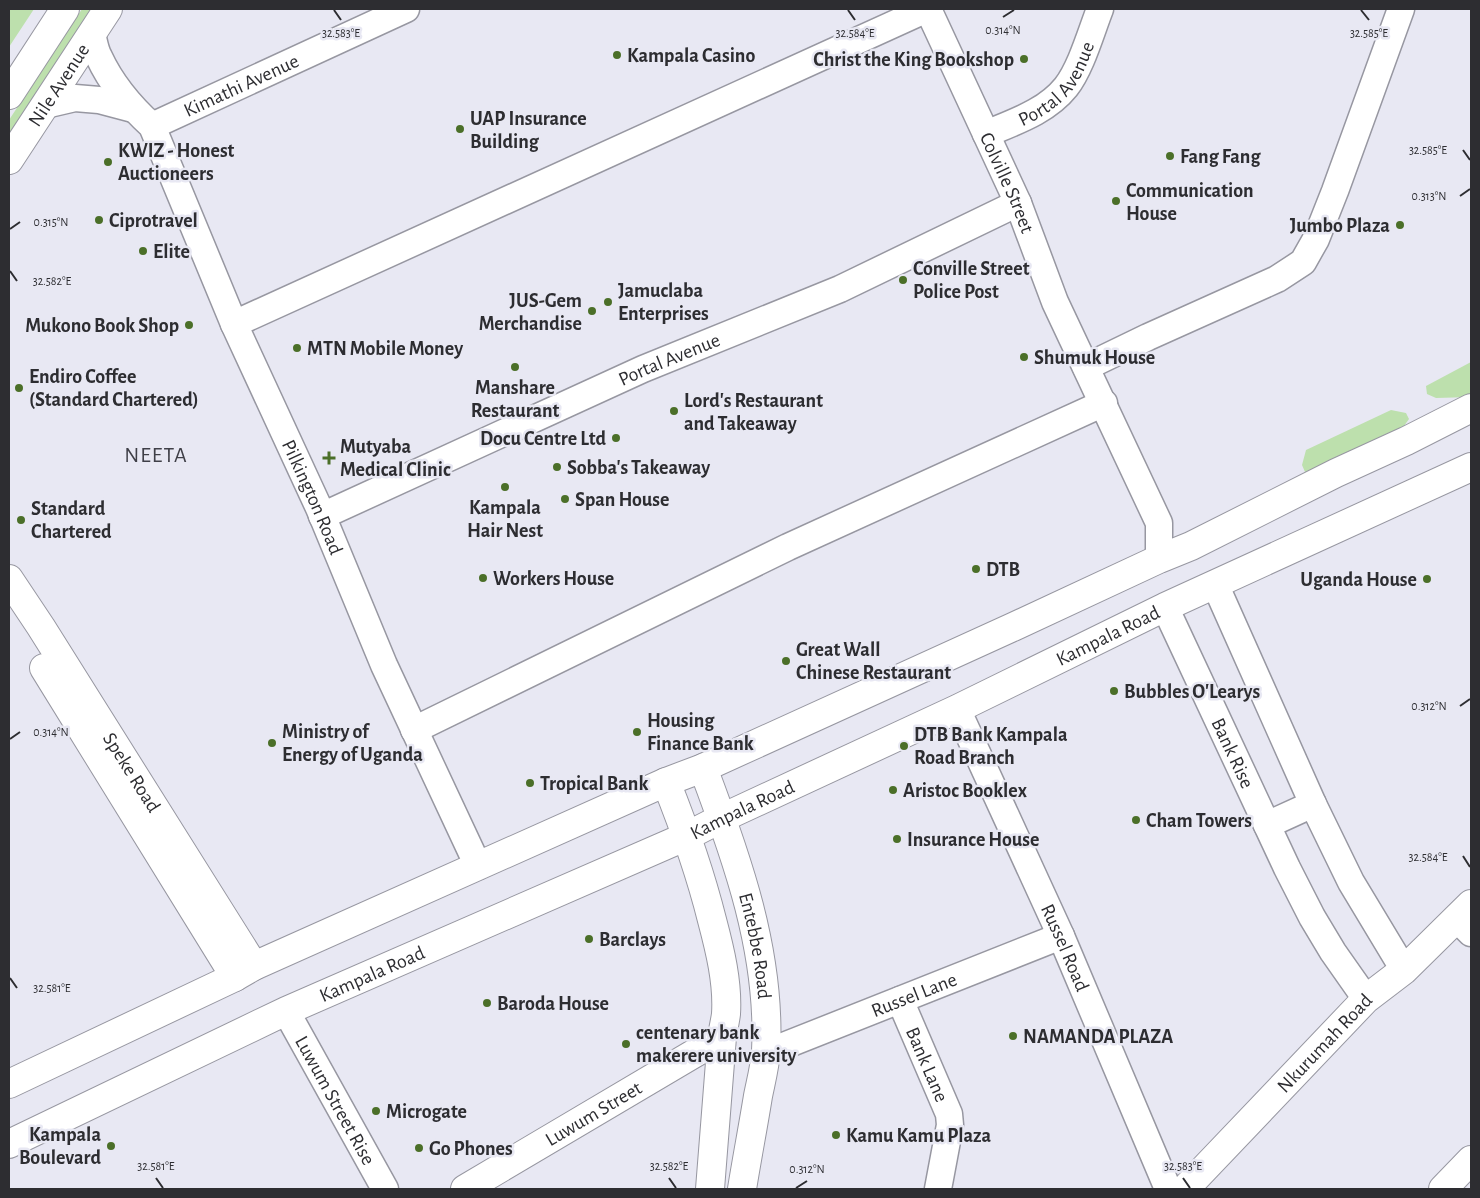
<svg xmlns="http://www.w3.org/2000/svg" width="1480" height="1198" viewBox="0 0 1480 1198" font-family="'Alegreya Sans',sans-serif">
  <rect width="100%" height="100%" fill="#e8e8f3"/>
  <path fill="#bde0ad" d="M9 9H34L9 47Z
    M82 9H97L9 141V120Z
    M1471 362V397L1436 398 1427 394 1426 386Z
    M1391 410 1406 413 1409 419 1404 426 1311 471 1305 472 1302 465 1306 450Z"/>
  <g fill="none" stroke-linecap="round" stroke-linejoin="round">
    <g stroke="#9797a1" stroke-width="29">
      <g id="minor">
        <path id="s1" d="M928 9 1018 203 1055 302 1159 523V559"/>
        <path id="s2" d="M92 34C94 41 95 50 99 57 111 83 131 107 152 126L234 324 319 508 384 665 478 866"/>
        <path d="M45 105 75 98 99 100 133 109"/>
        <path id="s3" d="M152 126 406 9"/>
        <path id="s4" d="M986 134C1014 122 1046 112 1066 87 1081 68 1091 32 1100 9"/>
        <path d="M234 324 927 9"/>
        <path d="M1086 367 1148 337 1277 279 1303 262 1316 239 1335 191 1401 9"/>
        <path id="s5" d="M322 516 643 369 840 289 1018 203"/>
        <path d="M1215 584 1313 804 1351 882 1404 970"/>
        <path id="s6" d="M1165 607 1287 868 1312 917 1333 952 1366 999"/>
        <path id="s7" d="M957 709 1061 936 1168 1189"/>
        <path d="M414 730 788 547 1104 403"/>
        <path d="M1267 825 1313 804"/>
        <path d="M1457 919 1471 933"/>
        <path id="s8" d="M900 1000 949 1114 950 1125 938 1189"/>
        <path id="s9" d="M286 1011 385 1189"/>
        <path id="s10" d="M766 1053 1061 936"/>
      </g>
    </g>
    <g stroke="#9797a1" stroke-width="30">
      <g id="tertiary">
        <path id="s11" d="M1185 1189 1366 999 1404 970 1471 904"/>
        <path d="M1443 1189 1471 1160"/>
      </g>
    </g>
    <g stroke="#9797a1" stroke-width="30">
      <g id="secondary">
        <path d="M9 95 65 9"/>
        <path id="s12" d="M9 160 108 9"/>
        <path id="s13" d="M9 579 41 627 254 966"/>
        <path d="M44 668 235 977"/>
        <path id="s14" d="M465 1189 722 1037"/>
      </g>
    </g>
    <g stroke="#9797a1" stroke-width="30">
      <g id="primary">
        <path id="s15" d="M703 768C737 858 771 953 766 1051 765 1066 761 1081 758 1096 753 1127 747 1158 742 1189"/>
        <path d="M666 782C684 827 700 872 712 920 720 950 728 983 726 1014 725 1022 723 1029 722 1037L710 1189"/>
        <path d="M9 1084 235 977 254 966 666 782 703 768 1013 627 1159 559 1191 546 1336 473 1406 441 1471 408"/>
        <path id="s16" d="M9 1144 286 1011 687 836 722 818 957 709 1165 607 1471 467"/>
      </g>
    </g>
    <use href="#minor" stroke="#fff" stroke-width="26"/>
    <use href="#tertiary" stroke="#fff" stroke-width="28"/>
    <use href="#secondary" stroke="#fff" stroke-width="28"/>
    <use href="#primary" stroke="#fff" stroke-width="28"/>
  </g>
  <path fill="none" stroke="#2d2d31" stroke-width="2" d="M334 10 341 20M848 10 855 20M1361 10 1369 20M1003 17 1014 10M1463 150 1470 160M1460 196 1470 189M10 229 20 222M10 271 17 281M1460 706 1470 699M10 739 20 732M1463 856 1470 867M10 978 17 988M156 1178 163 1188M669 1178 676 1188M1183 1178 1190 1188M796 1188 807 1181"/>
  <g fill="#4b6f28" stroke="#e8e8f3" stroke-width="2">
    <circle cx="617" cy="55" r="5"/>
    <circle cx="1024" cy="59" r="5"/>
    <circle cx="460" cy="129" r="5"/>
    <circle cx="1170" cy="156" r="5"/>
    <circle cx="108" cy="162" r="5"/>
    <circle cx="1116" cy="201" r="5"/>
    <circle cx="99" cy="220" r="5"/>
    <circle cx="1400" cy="225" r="5"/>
    <circle cx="143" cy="251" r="5"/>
    <circle cx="903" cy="280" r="5"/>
    <circle cx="608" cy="302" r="5"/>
    <circle cx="592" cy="311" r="5"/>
    <circle cx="189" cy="325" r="5"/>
    <circle cx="297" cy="348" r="5"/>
    <circle cx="1024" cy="357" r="5"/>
    <circle cx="515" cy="367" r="5"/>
    <circle cx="19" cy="388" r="5"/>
    <circle cx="674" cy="411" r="5"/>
    <circle cx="616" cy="438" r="5"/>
    <path d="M326.5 450.5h5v5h5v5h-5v5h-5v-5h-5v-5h5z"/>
    <circle cx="557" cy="467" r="5"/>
    <circle cx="505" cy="487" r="5"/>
    <circle cx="565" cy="499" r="5"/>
    <circle cx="21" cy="520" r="5"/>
    <circle cx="976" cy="569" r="5"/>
    <circle cx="483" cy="578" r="5"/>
    <circle cx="1427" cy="579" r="5"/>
    <circle cx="786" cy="661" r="5"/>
    <circle cx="1114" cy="691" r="5"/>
    <circle cx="637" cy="732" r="5"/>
    <circle cx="272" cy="743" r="5"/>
    <circle cx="904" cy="746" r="5"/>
    <circle cx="530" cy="783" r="5"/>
    <circle cx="893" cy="790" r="5"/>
    <circle cx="1136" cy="820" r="5"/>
    <circle cx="897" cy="839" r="5"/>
    <circle cx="589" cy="939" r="5"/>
    <circle cx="487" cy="1003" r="5"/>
    <circle cx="1013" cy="1036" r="5"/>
    <circle cx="626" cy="1044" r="5"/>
    <circle cx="376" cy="1111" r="5"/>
    <circle cx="836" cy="1135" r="5"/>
    <circle cx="111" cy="1146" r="5"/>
    <circle cx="419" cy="1148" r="5"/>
  </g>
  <g text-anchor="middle" stroke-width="5" stroke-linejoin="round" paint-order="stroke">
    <g font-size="20" font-weight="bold" fill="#2d2d31" stroke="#e8e8f3" text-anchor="start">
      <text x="627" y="62">Kampala Casino</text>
      <text x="1014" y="66" text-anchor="end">Christ the King Bookshop</text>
      <text x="470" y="125">UAP Insurance<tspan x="470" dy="23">Building</tspan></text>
      <text x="118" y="157">KWIZ - Honest<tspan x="118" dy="23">Auctioneers</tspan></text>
      <text x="1180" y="163">Fang Fang</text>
      <text x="1126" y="197">Communication<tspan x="1126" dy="23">House</tspan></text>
      <text x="109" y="227">Ciprotravel</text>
      <text x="1390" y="232" text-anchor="end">Jumbo Plaza</text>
      <text x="153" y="258">Elite</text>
      <text x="913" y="275">Conville Street<tspan x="913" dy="23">Police Post</tspan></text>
      <text x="618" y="297">Jamuclaba<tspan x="618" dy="23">Enterprises</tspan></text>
      <text x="582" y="307" text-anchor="end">JUS-Gem<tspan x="582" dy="23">Merchandise</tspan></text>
      <text x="179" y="332" text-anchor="end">Mukono Book Shop</text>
      <text x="307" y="355">MTN Mobile Money</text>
      <text x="1034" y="364">Shumuk House</text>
      <text x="29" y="383">Endiro Coffee<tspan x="29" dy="23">(Standard Chartered)</tspan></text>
      <text x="515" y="394" text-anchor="middle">Manshare<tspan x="515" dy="23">Restaurant</tspan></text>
      <text x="684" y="407">Lord's Restaurant<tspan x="684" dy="23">and Takeaway</tspan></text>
      <text x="606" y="445" text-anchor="end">Docu Centre Ltd</text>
      <text x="340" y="453">Mutyaba<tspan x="340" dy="23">Medical Clinic</tspan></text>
      <text x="567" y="474">Sobba's Takeaway</text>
      <text x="575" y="506">Span House</text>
      <text x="505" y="514" text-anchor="middle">Kampala<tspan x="505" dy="23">Hair Nest</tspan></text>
      <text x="31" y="515">Standard<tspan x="31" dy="23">Chartered</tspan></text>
      <text x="986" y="576">DTB</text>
      <text x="493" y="585">Workers House</text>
      <text x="1417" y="586" text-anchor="end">Uganda House</text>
      <text x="796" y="656">Great Wall<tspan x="796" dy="23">Chinese Restaurant</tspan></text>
      <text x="1124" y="698">Bubbles O'Learys</text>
      <text x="647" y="727">Housing<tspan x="647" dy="23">Finance Bank</tspan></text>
      <text x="282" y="738">Ministry of<tspan x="282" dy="23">Energy of Uganda</tspan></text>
      <text x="914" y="741">DTB Bank Kampala<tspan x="914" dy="23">Road Branch</tspan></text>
      <text x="540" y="790">Tropical Bank</text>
      <text x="903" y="797">Aristoc Booklex</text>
      <text x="1146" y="827">Cham Towers</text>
      <text x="907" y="846">Insurance House</text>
      <text x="599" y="946">Barclays</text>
      <text x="497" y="1010">Baroda House</text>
      <text x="636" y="1039">centenary bank<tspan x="636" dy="23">makerere university</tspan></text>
      <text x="1023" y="1043">NAMANDA PLAZA</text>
      <text x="386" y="1118">Microgate</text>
      <text x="101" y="1141" text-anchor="end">Kampala<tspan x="101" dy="23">Boulevard</tspan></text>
      <text x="846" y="1142">Kamu Kamu Plaza</text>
      <text x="429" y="1155">Go Phones</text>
    </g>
    <g font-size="20" fill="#2d2d31" stroke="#e8e8f3">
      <text dy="7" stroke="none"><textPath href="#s4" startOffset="90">Portal Avenue</textPath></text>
      <text dy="7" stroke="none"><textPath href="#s12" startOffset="90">Nile Avenue</textPath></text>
      <text dy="7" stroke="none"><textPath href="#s3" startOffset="98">Kimathi Avenue</textPath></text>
      <text dy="7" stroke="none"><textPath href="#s1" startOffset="191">Colville Street</textPath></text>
      <text dy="7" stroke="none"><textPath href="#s5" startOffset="381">Portal Avenue</textPath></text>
      <text dy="7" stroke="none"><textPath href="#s2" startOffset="516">Pilkington Road</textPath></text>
      <text dy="7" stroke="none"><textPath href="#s16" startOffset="1211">Kampala Road</textPath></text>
      <text dy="7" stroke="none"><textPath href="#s6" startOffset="161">Bank Rise</textPath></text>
      <text dy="7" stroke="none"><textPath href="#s13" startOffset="229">Speke Road</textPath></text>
      <text dy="7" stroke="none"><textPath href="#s16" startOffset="806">Kampala Road</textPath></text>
      <text dy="7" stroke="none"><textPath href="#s15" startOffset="186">Entebbe Road</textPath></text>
      <text dy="7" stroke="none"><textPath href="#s7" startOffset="262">Russel Road</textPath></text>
      <text dy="7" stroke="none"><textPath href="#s16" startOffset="401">Kampala Road</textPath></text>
      <text dy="7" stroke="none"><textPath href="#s10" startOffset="159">Russel Lane</textPath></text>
      <text dy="7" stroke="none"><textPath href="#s11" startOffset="202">Nkurumah Road</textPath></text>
      <text dy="7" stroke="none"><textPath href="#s8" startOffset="70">Bank Lane</textPath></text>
      <text dy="7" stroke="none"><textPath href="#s9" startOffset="102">Luwum Street Rise</textPath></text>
      <text dy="7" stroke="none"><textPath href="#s14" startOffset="149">Luwum Street</textPath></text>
    </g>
    <g font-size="22" letter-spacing="1" fill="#3f3f47" stroke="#e8e8f3">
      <text x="156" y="462">NEETA</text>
    </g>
  </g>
  <g font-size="12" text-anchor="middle" fill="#2d2d31" stroke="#e8e8f3" stroke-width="5" stroke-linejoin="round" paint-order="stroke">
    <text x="1003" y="34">0.314°N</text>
    <text x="1369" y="37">32.585°E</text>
    <text x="341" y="37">32.583°E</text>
    <text x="855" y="37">32.584°E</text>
    <text x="1428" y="154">32.585°E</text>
    <text x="1429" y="200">0.313°N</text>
    <text x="51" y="226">0.315°N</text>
    <text x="52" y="285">32.582°E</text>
    <text x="1429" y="710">0.312°N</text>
    <text x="51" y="736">0.314°N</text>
    <text x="1428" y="861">32.584°E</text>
    <text x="52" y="992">32.581°E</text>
    <text x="156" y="1170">32.581°E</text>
    <text x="669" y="1170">32.582°E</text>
    <text x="1183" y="1170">32.583°E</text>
    <text x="807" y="1173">0.312°N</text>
  </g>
  <rect width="1480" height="1198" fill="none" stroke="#2d2d31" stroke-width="20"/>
</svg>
